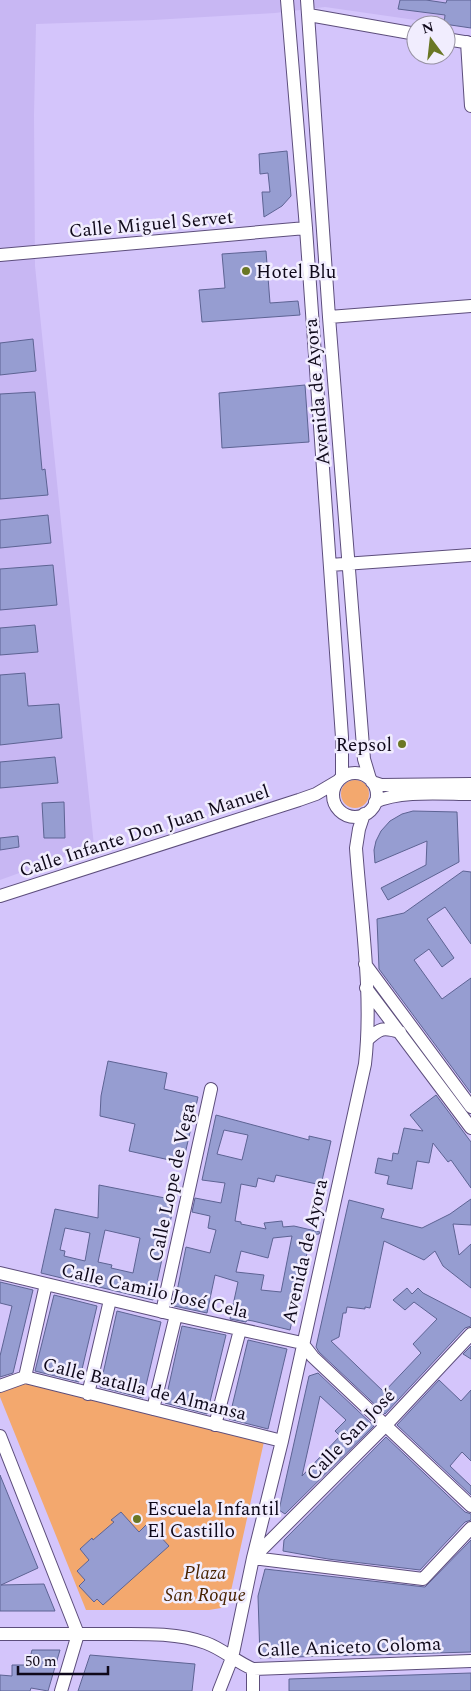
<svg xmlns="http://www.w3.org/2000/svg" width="471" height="1691" viewBox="0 0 471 1691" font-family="Spectral,serif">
  <rect width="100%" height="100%" fill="#d4c5fb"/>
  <path fill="#c8b7f3" d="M0 0H471V28L325 7 275 13 153 20 36 24 34 115 35 266 94 846 0 880Z"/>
  <path fill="#f3a86e" d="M341 794a14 14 0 1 1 28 0a14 14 0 1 1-28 0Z
    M25 1377 265 1437 229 1600 221 1608 209 1610H86L0 1397V1386Z"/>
  <path fill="#969dd1" stroke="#5d6393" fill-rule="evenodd" d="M400 0H426L446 3 447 0H471V28L444 24 445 15 398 9Z
    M287 151 291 196 282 206 264 217 262 192H270L268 173 260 174 259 154Z
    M266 251 270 303 298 301 300 315 202 322 199 290 225 288 222 254Z
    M33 339 36 371 0 375V343Z
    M305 385 309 442 222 448 219 393Z
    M35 392 42 470 45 469 48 495 0 499V394Z
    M48 515 51 543 0 548V520Z
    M53 565 57 605 0 610V569Z
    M35 625 38 652 0 655V628Z
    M25 673 28 706 59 704 62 738 0 745V675Z
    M55 757 58 783 0 788V762Z
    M64 802 65 838H44L42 803Z
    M413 811 457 812 459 862 388 900 381 888 426 865 427 841 375 863 374 850 376 841 381 831 390 821 402 814Z
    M18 836 19 847 0 850V838Z
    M463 871 471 872V944L445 907 427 919 454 958 442 967 429 949 414 960 442 999 471 978V1093L379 969 377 919 404 913Z
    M108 1061 167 1073 164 1089 198 1097 183 1163 129 1151 135 1124 100 1116 101 1096Z
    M436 1095 471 1142V1188L451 1160 448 1162 433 1143 429 1163 417 1161 412 1189 387 1184 389 1176 375 1173 378 1158 392 1161 393 1153 398 1154 404 1128 423 1131 410 1115Z
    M216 1115 309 1140V1136L331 1141 321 1185 276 1175 274 1182 258 1178 256 1187 241 1184 235 1221 241 1222V1224L266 1229 264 1223 282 1221 283 1227 294 1226 320 1232 319 1234 311 1235 290 1330 253 1321 247 1320 246 1322 230 1319 238 1282 215 1275 207 1313 174 1306 186 1247 210 1253 216 1230 208 1228 210 1216 192 1212 195 1198 221 1203 225 1183 202 1180ZM224 1130 248 1135 242 1160 217 1154ZM292 1236 281 1292 261 1290 264 1275 236 1272 241 1251 268 1258 273 1238Z
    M99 1185 175 1200 153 1300 41 1273 55 1209 98 1218ZM65 1228 90 1233 85 1261 64 1256 65 1251 60 1250ZM105 1230 140 1238 133 1273 111 1268 112 1265 98 1262Z
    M471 1199V1225L453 1224 459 1255 471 1244V1288L443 1266 435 1251 424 1260 384 1241 370 1308 365 1307V1309L347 1307 346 1313H343L339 1337 331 1341 384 1392 421 1353 413 1344 437 1319 414 1302 405 1310 393 1300 407 1288 412 1294 418 1288 423 1293 471 1318V1326L465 1328 385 1414 319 1352 316 1347 349 1200 384 1209 381 1218 422 1228 450 1214Z
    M0 1282 33 1290 13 1373 0 1377V1356L12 1306 0 1303Z
    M54 1295 97 1306 79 1382 35 1371Z
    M117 1311 161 1322 143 1398 100 1387Z
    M182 1326 226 1335 207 1414 165 1403Z
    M248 1340 287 1349 268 1429 229 1419Z
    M471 1346V1359L463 1354Z
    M318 1373 374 1426 285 1514 279 1510 309 1376ZM320 1396 346 1420 335 1431 340 1436 302 1476Z
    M439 1380 461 1401 471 1390V1461L462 1452 450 1466 471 1486V1495L397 1425Z
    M386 1437 465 1512 471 1514V1520L465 1522 420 1570 328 1559 283 1551 284 1540Z
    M0 1475 38 1568 1 1585 44 1584 55 1611H0Z
    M121 1512 139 1532 148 1523 169 1546 103 1605 97 1599 94 1602 79 1586 85 1580 77 1571 89 1560 80 1549 92 1538 93 1540 114 1522 111 1520Z
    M471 1540V1652L260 1658 258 1596 265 1569 425 1587Z
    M32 1650H60L48 1691 31 1688 30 1691H0V1675L12 1676V1665H28Z
    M90 1655 195 1664 192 1691H78Z
    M471 1673V1691H289V1679Z"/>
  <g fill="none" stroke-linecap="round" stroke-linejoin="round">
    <g stroke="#5d4e7c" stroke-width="14">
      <path id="street" d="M287 0 306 228 342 737V777
        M307 0 329 317 364 759 370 779
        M309 15 416 34
        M446 39 471 43
        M467 42 471 106
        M0 255 306 228
        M329 317 471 306
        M330 565 471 555
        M333 795a22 22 0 1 1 44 0a22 22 0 1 1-44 0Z
        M372 782 381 785 471 784
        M375 802C400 790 443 794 471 794
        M0 896 299 800 316 794 338 781
        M365 964 471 1107
        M366 988 471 1128
        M367 1040C380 1028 383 1027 400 1032
        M0 1273 176 1315 302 1343 313 1357 471 1506
        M162 1312 211 1089
        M25 1377 46 1284
        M0 1386 25 1377 282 1441
        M88 1394 110 1300
        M153 1409 176 1315
        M215 1425 240 1330
        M0 1436 78 1634 61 1691
        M253 1558 385 1426 471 1334
        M253 1558 423 1579 471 1528
        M0 1634C36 1634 71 1634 107 1634 139 1634 175 1632 206 1643 223 1649 236 1662 253 1669L471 1661
        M253 1669V1691
        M219 1691 232 1658 253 1558 282 1441 365 1064C373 995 361 918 356 848L359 829 364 814"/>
    </g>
    <use href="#street" stroke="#fff" stroke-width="12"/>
  </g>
  <g fill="#6a7724" stroke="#f1edfe" stroke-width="2">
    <circle cx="246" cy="271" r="5"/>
    <circle cx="402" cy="744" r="5"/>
    <circle cx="137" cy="1519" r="5"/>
  </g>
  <g text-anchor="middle" stroke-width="5" stroke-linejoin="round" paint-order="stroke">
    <g font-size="19" fill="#0f091a" stroke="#f1edfe">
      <text transform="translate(151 223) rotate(-5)" y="7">Calle Miguel Servet</text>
      <text transform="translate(316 392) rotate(-95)" y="7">Avenida de Ayora</text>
      <text transform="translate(144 830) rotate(-18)" y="7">Calle Infante Don Juan Manuel</text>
      <text transform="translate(171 1182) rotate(-78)" y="7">Calle Lope de Vega</text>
      <text transform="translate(304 1251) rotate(-77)" y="7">Avenida de Ayora</text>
      <text transform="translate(155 1290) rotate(13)" y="7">Calle Camilo José Cela</text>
      <text transform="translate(145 1388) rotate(14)" y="7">Calle Batalla de Almansa</text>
      <text transform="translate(350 1434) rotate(-46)" y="7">Calle San José</text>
      <text transform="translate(349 1646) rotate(-2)" y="7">Calle Aniceto Coloma</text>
    </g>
    <g font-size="19" fill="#0f091a" stroke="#f1edfe" text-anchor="start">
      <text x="256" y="278">Hotel Blu</text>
      <text x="392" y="751" text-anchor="end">Repsol</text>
      <text x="147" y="1515">Escuela Infantil<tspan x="147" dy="22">El Castillo</tspan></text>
    </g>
    <g font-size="19" font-style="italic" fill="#472200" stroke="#f1edfe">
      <text x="205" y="1579">Plaza<tspan x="205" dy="22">San Roque</tspan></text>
    </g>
  </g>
  <g transform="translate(431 40) rotate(345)"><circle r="24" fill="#f1edfe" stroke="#9792a3"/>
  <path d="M0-4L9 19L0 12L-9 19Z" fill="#6a7724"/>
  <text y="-8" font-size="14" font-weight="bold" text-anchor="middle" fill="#0f091a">N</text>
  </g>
  <path d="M18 1666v8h90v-8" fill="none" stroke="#0f091a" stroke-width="2.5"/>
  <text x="25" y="1666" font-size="15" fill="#0f091a" stroke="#f1edfe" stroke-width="4" paint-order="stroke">50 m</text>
</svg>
